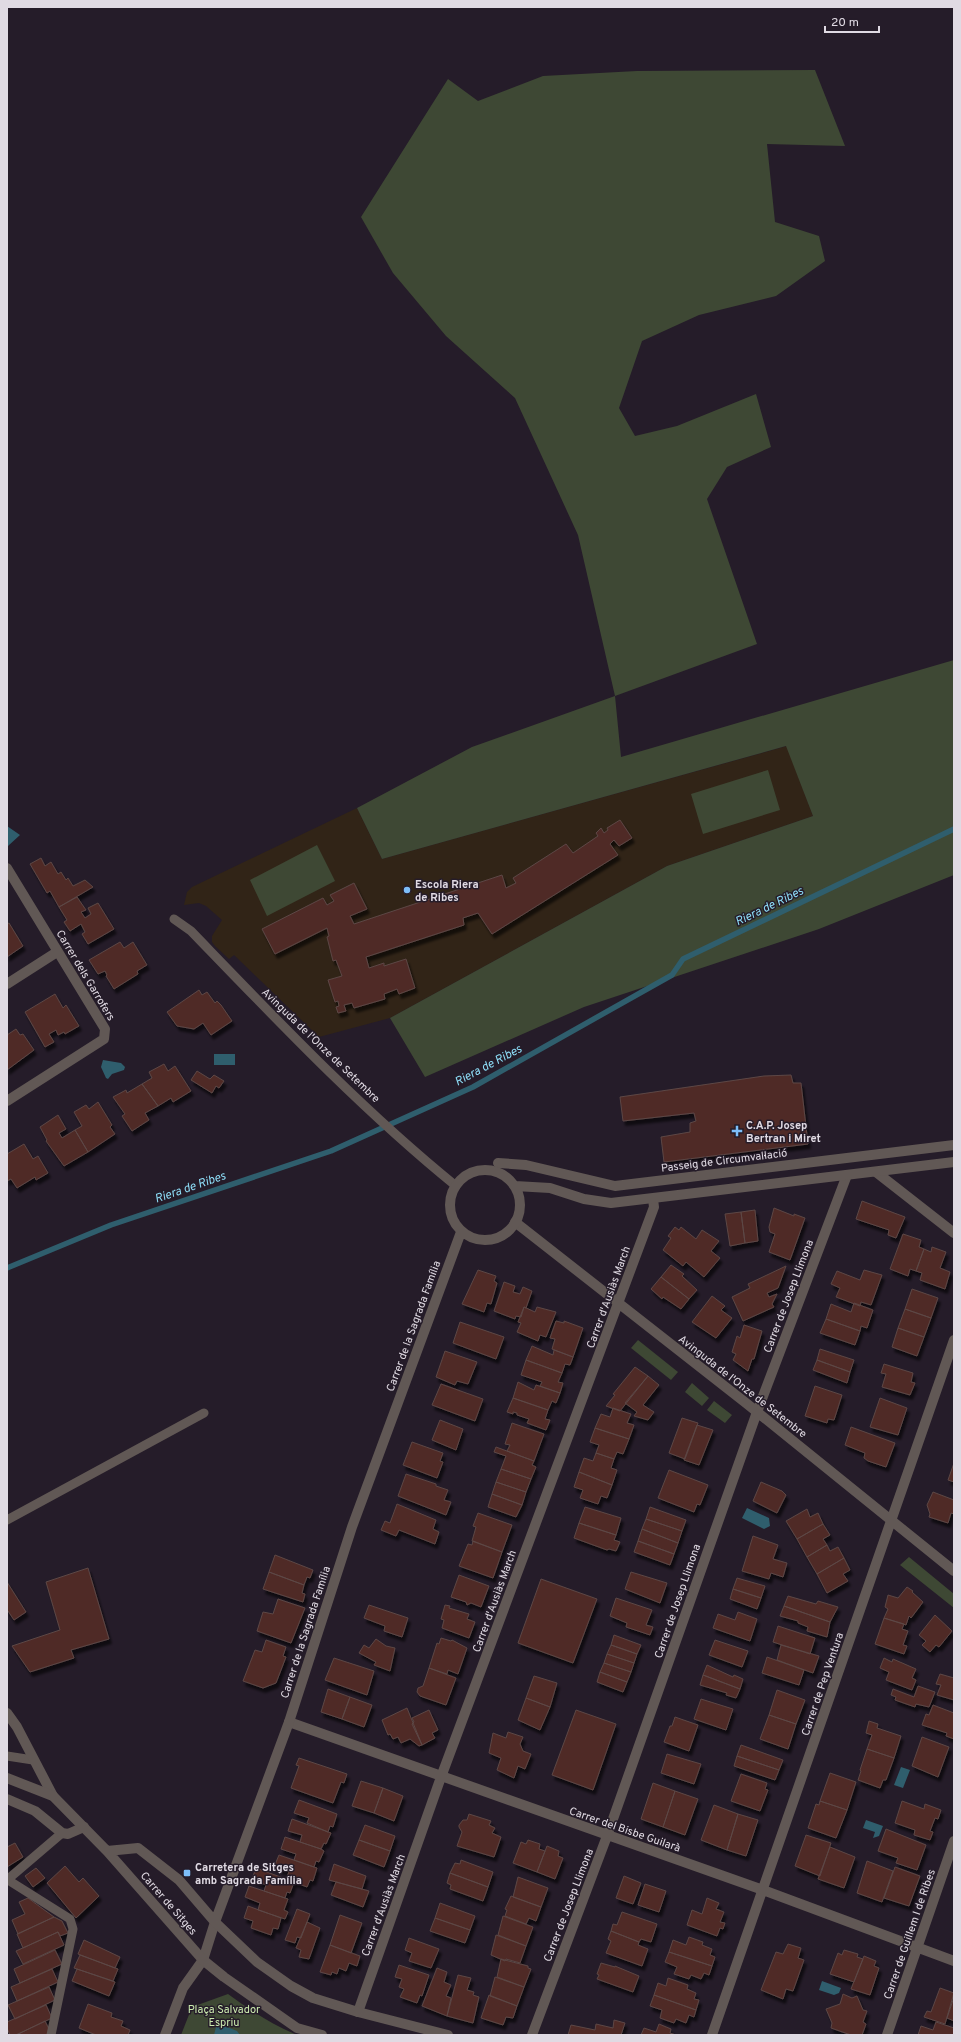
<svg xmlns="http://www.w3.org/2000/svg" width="961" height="2042" viewBox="0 0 961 2042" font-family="Overpass,sans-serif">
  <defs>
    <filter id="shadow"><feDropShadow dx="2.5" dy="4.5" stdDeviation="1" flood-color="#0009"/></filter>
  </defs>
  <rect width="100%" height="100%" fill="#251c29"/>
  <path fill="#312417" d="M787 746 813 816 667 866 390 1018 319 1037 234 955 229 959 215 946 212 942V936L222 920 206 906 199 903 184 905 187 892 192 887 357 808 382 859Z"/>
  <path fill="#3e4834" d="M815 70 845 146 767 144 775 222 819 236 825 261 776 296 699 315 642 341 619 408 635 436 677 426 756 394 771 447 727 467 707 499 757 644 615 696 621 757 954 660V875L819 929 584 1007 425 1077 390 1018 667 866 813 816 786 746 382 859 357 808 472 747 615 696 578 535 515 398 446 336 393 273 361 217 448 79 478 101 543 76 637 71Z
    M768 770 780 810 703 834 691 794Z
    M317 845 335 881 267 916 250 880Z
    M638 1340 678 1372 671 1380 631 1348Z
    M692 1383 709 1398 702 1406 685 1392Z
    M714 1401 732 1415 725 1423 707 1410Z
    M909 1557 954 1594V1608L900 1565Z
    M228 1994C250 2010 271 2024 297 2035H181L192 2007Z"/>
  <path fill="#2f5e6d" d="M7 826 20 835 8 846 7 844Z
    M214 1054H235V1065H214Z
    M103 1060 121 1063 125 1067 124 1070 112 1074 108 1079 106 1078 101 1067Z
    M747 1508 769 1518 770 1526 764 1529 742 1518Z
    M901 1767 910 1770 903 1788 894 1785Z
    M866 1820 883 1826 879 1836 873 1838 875 1832 863 1828Z
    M822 1981 841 1988 839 1993 834 1995 819 1990Z
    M217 2023 237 2031 240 2035H214Z"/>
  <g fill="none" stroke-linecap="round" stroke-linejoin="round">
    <path stroke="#2f5e6d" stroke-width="5.5" d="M7 1268 111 1225 331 1151 473 1087 672 975 683 959 954 829"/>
  </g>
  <path fill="#502a27" stroke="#5c4745" filter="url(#shadow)" d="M620 820 632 838 619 846 614 840 610 844 618 855 492 934 478 913 463 918 464 925 366 957 369 968 384 963V966L406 959 415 988 399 994 397 989 384 994 385 999 354 1008 352 1003 344 1005 346 1011 338 1013 336 1007 339 1006 338 1001 335 1002 328 980 342 976 336 960 333 961 327 937 329 936 327 928 275 954 262 929 323 898 327 905 334 901 330 895 354 883 367 909 350 916 354 924 502 875 506 888 516 883 513 878 566 844 573 853 598 836 596 833 601 828 604 833 608 830 607 828Z
    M41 858 45 866 51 862 58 874 61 872 66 880 68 878 73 886 85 880 93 887 59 907 50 891 47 893 30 864Z
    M77 897 86 910 81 912 85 918 91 914 88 908 98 903 114 929 88 944 82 934 85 932 81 924 70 931 64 922 67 920 59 907Z
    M9 923 23 946 7 957V924Z
    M120 942 124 948 133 942 147 965 137 971 138 974 114 989 106 976 107 975 105 971 98 974 89 960Z
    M199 990 202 995 207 992 215 1003 217 1001 221 1005 232 1021 211 1035 203 1023 194 1029 177 1026 167 1012Z
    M55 994 63 1008 66 1005 79 1026 65 1034 64 1032 58 1035 56 1030 49 1034 54 1042 45 1047 25 1012Z
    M16 1029 20 1035 23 1034 34 1050 7 1070V1035Z
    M164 1064 168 1071 175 1066 191 1091 173 1102 171 1098 158 1106 142 1084 152 1078 149 1072Z
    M197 1071 210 1079 214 1075 224 1081 219 1088 216 1086 212 1093 191 1080Z
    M791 1075 793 1083H801L808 1144 664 1162 661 1137 690 1132V1123L696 1121 694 1113 623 1121 620 1097 764 1076Z
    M142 1084 158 1106 145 1113 149 1120 132 1131 122 1116 125 1114 113 1097 126 1090 127 1093Z
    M98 1102 112 1125 110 1127 115 1134 88 1152 75 1130 82 1126 74 1112 86 1105 89 1109Z
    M58 1115 66 1129 59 1133 62 1138 75 1130 88 1152 64 1166 46 1141 47 1140 40 1127Z
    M24 1144 33 1159 38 1156 48 1173 36 1180 35 1177 17 1188 11 1179 7 1181V1154Z
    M862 1201 905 1217 896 1238 888 1235 889 1230 856 1219Z
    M774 1208 794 1216V1214L805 1218 790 1260 769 1252 775 1234 770 1232 769 1227Z
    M755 1210 758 1241 745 1243 741 1212Z
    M741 1212 745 1243 730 1246 725 1214Z
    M675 1227 679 1230 681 1227 696 1239 702 1230 719 1241 711 1251 720 1258 704 1277 686 1262 683 1266 663 1250 671 1238 668 1236Z
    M903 1234 921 1240 919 1247 924 1249 916 1271 910 1269 908 1276 890 1269Z
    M932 1247 946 1252 940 1268 950 1272 945 1289 920 1280 922 1273 916 1271 924 1249 931 1252Z
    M671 1265 684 1274 682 1276 697 1290 689 1299 661 1277Z
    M786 1266 778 1288 767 1293 769 1297 777 1294 772 1304 774 1307 743 1321 732 1297 750 1288 748 1284Z
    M478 1270 496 1276 494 1281 497 1283 491 1304 487 1303 484 1312 462 1304Z
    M864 1270 882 1275 871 1305 861 1302 860 1306 836 1297 840 1288 831 1284 837 1271 860 1280Z
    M661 1277 689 1299 681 1309 663 1297 662 1299 651 1289Z
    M504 1282 515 1286 513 1292 520 1294 523 1287 532 1291 526 1308 524 1307 521 1317 516 1316 515 1319 494 1311Z
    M912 1289 938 1298 931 1318 905 1309Z
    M712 1296 725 1306 721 1310 732 1318 716 1338 692 1322Z
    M854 1303 873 1310 867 1328 861 1326 860 1331 826 1319 831 1304 851 1312Z
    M524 1307 535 1312 537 1307 556 1312 546 1337 540 1335 538 1341 517 1332 521 1323 518 1322Z
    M905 1309 931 1318 924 1337 898 1328Z
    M826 1319 860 1331 855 1345 820 1333Z
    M556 1321 564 1323V1321L583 1328 573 1357 552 1349 555 1339 550 1338Z
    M460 1322 504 1337 496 1359 453 1343Z
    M744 1325 762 1331 754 1359H752L748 1371 733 1360 736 1354 732 1352 737 1336 740 1338Z
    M898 1328 924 1337 917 1356 892 1347Z
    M532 1346 553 1355 554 1350 573 1357 570 1365 565 1364 562 1373 526 1360Z
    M820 1349 854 1360 850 1372 817 1360Z
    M445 1351 477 1362 468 1384 457 1381 455 1385 436 1377Z
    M526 1360 562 1373 558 1382 563 1383 560 1393 540 1386 542 1382 521 1375Z
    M817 1360 850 1372 847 1383 813 1370Z
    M884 1364 913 1373 911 1382 915 1383 910 1395 882 1387 886 1374 881 1373Z
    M635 1367 648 1376 620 1411 606 1406 615 1395 613 1394Z
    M648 1376 659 1385 643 1405 654 1412 648 1420 634 1416 637 1412 625 1403Z
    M518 1382 534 1390 536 1385 560 1393 556 1403 552 1401 548 1410 513 1398Z
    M441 1384 483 1399 475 1421 432 1405Z
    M815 1386 842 1395 834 1420 828 1419 827 1423 805 1416Z
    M513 1398 548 1410 545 1419 550 1420 546 1430 527 1423 529 1419 517 1415V1413L513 1412V1414L507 1412Z
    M880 1398 907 1408 898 1435 870 1427Z
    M613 1408 631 1414 627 1423 634 1425 629 1439 595 1428 601 1414 610 1417Z
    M682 1418 698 1423 685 1459 669 1453Z
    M440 1420 463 1429 456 1450 432 1440Z
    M512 1423 544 1434 534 1461 507 1451 510 1445 505 1444Z
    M697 1425 713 1430 699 1465 684 1460Z
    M851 1427 895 1443 886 1467 868 1461 864 1458 865 1453 845 1445Z
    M595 1428 629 1439 623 1454 617 1452 614 1459 596 1453 599 1445 590 1442Z
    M412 1442 443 1453 440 1461 443 1462 437 1478 403 1465Z
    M496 1447 534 1461 532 1465 536 1467 531 1479 501 1469 506 1456 494 1452Z
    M596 1453 614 1459 611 1468 617 1470 612 1485 579 1472 584 1458 593 1461Z
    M954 1463V1482L948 1480Z
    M501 1469 531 1479 526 1492 496 1482Z
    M669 1470 708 1485 700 1505 697 1504 694 1512 658 1498Z
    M579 1472 612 1485 607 1498 601 1496 598 1504 580 1498 583 1490 574 1487Z
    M406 1474 436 1484V1486L448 1490 444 1500 451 1502 446 1515 398 1496Z
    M496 1482 526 1492 522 1505 492 1494Z
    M761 1482 782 1491 786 1495 777 1513 753 1501Z
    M933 1492 954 1500V1514L951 1513 948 1523 929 1517 930 1514 927 1505Z
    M492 1494 522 1505 516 1517 488 1507Z
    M397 1504 436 1520 433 1529 439 1532 435 1544 399 1530 396 1536 381 1530 385 1521 390 1523Z
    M585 1507 621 1518 616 1535 579 1523Z
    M650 1507 686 1520 682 1531 646 1519Z
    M807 1509 810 1517 818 1513 823 1524 797 1539 786 1521Z
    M478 1513 512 1525 502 1552 472 1541 476 1527 473 1526Z
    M646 1519 682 1531 678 1543 642 1529Z
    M579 1523 616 1535 614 1540 620 1542 616 1551 609 1549 607 1550 574 1538Z
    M823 1524 830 1535 823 1539 827 1545 807 1557 797 1539Z
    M642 1529 678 1543 674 1554 638 1541Z
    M753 1536 778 1545 773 1559 787 1563 783 1577 771 1573 769 1579 742 1571Z
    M473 1541 502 1552 493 1578 459 1566 468 1544 472 1545Z
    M638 1541 674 1554 670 1565 634 1552Z
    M827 1545 830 1551 838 1547 844 1558 817 1574 807 1557Z
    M275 1555 313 1570 310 1578 307 1577 304 1585 269 1572Z
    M844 1558 850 1570 843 1574 848 1581 827 1593 817 1574Z
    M88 1568 109 1639 71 1650 74 1658 30 1672 12 1646 60 1630 46 1582Z
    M269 1572 304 1585 302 1593 305 1594 303 1602 263 1589Z
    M631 1572 667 1583 660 1603 625 1589Z
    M459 1575 489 1586 481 1607 471 1603 467 1605 466 1602 451 1597Z
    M737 1578 765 1586 761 1598 733 1589Z
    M541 1579 597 1599 573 1663 518 1643Z
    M7 1582 26 1612 14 1620 8 1611 7 1612Z
    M907 1587 913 1591 912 1592 923 1602 911 1618 909 1616 906 1625 884 1618 888 1609 885 1607 888 1595 898 1598Z
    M733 1589 761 1598 757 1609 730 1599Z
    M788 1596 816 1604 818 1601 838 1607 830 1622 784 1606Z
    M616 1598 652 1610 646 1625 653 1627 650 1635 626 1627 627 1623 610 1616Z
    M278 1599 305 1608 291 1643 257 1631 263 1612 273 1614Z
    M369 1605 408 1618 402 1637 384 1631 385 1626 364 1618Z
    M445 1605 450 1606 449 1608 469 1614 467 1619 475 1622 469 1638 442 1628 444 1620 441 1619Z
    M784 1606 830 1622 827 1637 807 1631 808 1627 798 1623V1621L780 1616Z
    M738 1612 757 1619 750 1641 713 1628 718 1614 735 1620Z
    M935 1615 952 1631 939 1647 936 1645 930 1652 922 1645 926 1641 919 1635Z
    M884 1618 904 1624 902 1629 908 1631 903 1645 907 1646 904 1654 875 1644Z
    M778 1626 815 1638 810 1654 773 1642Z
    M614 1635 641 1645 637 1654 611 1645Z
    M441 1638 451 1641 452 1640 467 1648 458 1674 448 1670 447 1674 429 1668 437 1643 439 1644Z
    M376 1639 386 1646 395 1648 390 1671 374 1665 376 1662 359 1653 364 1645 369 1648Z
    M266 1640 286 1647 283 1656 286 1657 276 1683 263 1688 243 1681 255 1650 262 1652Z
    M715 1640 748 1651 742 1667 709 1655Z
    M611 1645 637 1654 634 1663 607 1654Z
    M781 1645 819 1656 813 1673 777 1660Z
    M607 1654 634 1663 631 1672 604 1663Z
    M767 1657 804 1670 799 1685 762 1673Z
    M334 1658 374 1671 367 1695 325 1680Z
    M884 1658 892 1662 893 1659 916 1669 912 1678 916 1680 912 1690 886 1680 889 1672 880 1668Z
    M604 1663 631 1672 627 1682 600 1672Z
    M707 1665 733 1677 734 1675 743 1679 740 1689 703 1675Z
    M429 1668 456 1678 446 1705 420 1696 417 1692 418 1688 423 1686Z
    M600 1672 627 1682 623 1692 597 1682Z
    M940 1674 954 1678V1700L937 1695 941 1685 936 1684Z
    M703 1675 740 1689 736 1698 726 1695 727 1693 700 1685Z
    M534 1676 557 1683 550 1707 526 1698Z
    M918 1686 935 1692 929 1707 916 1704 915 1707 895 1700 896 1697 891 1695 893 1689 914 1697Z
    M328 1689 350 1697 342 1719 321 1712Z
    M777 1690 805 1700 796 1724 769 1715Z
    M350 1697 372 1705 364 1727 342 1719Z
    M526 1698 550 1707 540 1730 518 1720Z
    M701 1699 733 1709 726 1730 694 1719Z
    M933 1705 954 1713V1739L946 1736 947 1733 922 1725 926 1714 929 1715Z
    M407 1708 422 1745 419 1746 410 1739 401 1743 398 1737 393 1739 390 1734 388 1735 382 1720Z
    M429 1710 438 1730 432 1733 435 1738 422 1745 412 1724 414 1722 412 1718Z
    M576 1710 616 1724 593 1790 552 1775Z
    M769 1715 796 1724 788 1749 760 1739Z
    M675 1717 698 1725 689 1751 664 1742 670 1726H672Z
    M869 1721 878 1724 877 1728 901 1736 894 1758 867 1749 872 1735 866 1733Z
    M508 1732 523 1737 520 1744 523 1751 531 1754 525 1769 518 1766 514 1778 497 1770 501 1758 489 1753 493 1733 506 1738Z
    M922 1737 949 1747 938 1777 912 1766Z
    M741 1745 783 1760 779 1770 737 1756Z
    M867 1749 894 1758 886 1780H883L880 1788 858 1780 861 1771 860 1770Z
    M667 1754 701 1764 694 1784 661 1773Z
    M737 1756 779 1770 775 1780 734 1766Z
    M299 1758 347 1774 344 1783 341 1782 333 1803 291 1788 299 1766 296 1765Z
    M830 1773 856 1782 847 1810 820 1801Z
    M741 1774 767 1783 765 1789 768 1790 760 1811 731 1801Z
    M361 1781 383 1788 374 1813 352 1806Z
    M653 1783 675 1791 663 1827 641 1819Z
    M383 1788 403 1796 394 1821 374 1813Z
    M675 1791 698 1799 685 1835 663 1827Z
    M299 1800 337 1814 333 1827 330 1826 328 1832 307 1823 309 1818 294 1813Z
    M820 1801 847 1810 836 1838 808 1828 816 1804 819 1805Z
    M902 1801 924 1809 925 1804 941 1810 938 1819 935 1818 930 1831 933 1832 930 1840 914 1835 915 1830 895 1823Z
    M714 1805 738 1814 727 1850 701 1840Z
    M469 1814 491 1821 489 1825 495 1828 492 1833 501 1837 494 1857 457 1846 462 1832 459 1827V1825L463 1820H467Z
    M738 1814 758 1820 746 1856 727 1850Z
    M292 1819 331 1833 326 1844 324 1843 321 1849 300 1842 302 1835 288 1831Z
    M365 1825 395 1836 390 1851 359 1840Z
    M886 1829 926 1845 917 1870 896 1863 898 1858 878 1851Z
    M806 1835 831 1843 820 1876 795 1866Z
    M285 1837 321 1849 324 1851 319 1862 316 1861 314 1867 294 1860 296 1854 281 1849Z
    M359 1840 390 1851 384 1867 353 1855Z
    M528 1840 540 1844 539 1849 545 1851 537 1872 513 1863 521 1842 526 1844Z
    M15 1843 23 1857 7 1867V1847Z
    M547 1846 559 1851 558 1856 563 1858 555 1879 537 1872Z
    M830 1847 855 1857 844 1888 818 1879Z
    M279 1855 317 1868 313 1881 310 1880 307 1887 286 1879 289 1872 274 1867Z
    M461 1860 493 1872 488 1887 450 1873 455 1863 460 1864Z
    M867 1861 893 1871 882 1902 857 1893Z
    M334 1864 366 1876 362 1889 329 1880Z
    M65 1866 79 1882 83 1878 99 1896 76 1918 47 1883Z
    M895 1867 920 1876 909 1906 884 1898Z
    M36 1868 45 1878 33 1887 25 1876Z
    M256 1868 294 1882 290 1893 287 1892 285 1898 264 1891 266 1885 252 1879Z
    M450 1873 488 1887 483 1901 450 1889 451 1885 447 1883Z
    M624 1876 641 1883 633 1904 616 1898Z
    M518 1877 548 1888 541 1907 513 1897Z
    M336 1882 369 1891 363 1907 331 1895Z
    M645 1884 666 1891 659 1912 638 1905Z
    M249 1886 288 1899 284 1910 288 1912 285 1919 258 1910 260 1903 245 1897Z
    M511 1896 541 1907 536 1921 529 1918 526 1924 505 1916 507 1910 505 1909Z
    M28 1898 54 1917 18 1934 12 1920 25 1914 19 1902Z
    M707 1898 719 1903 716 1909 724 1912 720 1922 725 1923 723 1929 720 1928 717 1936 687 1925 692 1910 702 1914Z
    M440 1903 475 1916 470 1930 435 1918Z
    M248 1906 281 1918 278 1929 273 1928 271 1935 251 1928 253 1921 244 1918Z
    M297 1909 310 1914 301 1938 297 1937 295 1943 285 1940Z
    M622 1912 657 1924 651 1942 641 1939 639 1942 611 1931 613 1924 617 1925Z
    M340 1915 362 1923 351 1953 330 1945Z
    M503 1916 533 1927 526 1946 498 1935Z
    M54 1917 62 1921 68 1933 60 1936 58 1932 23 1948 17 1934Z
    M435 1918 470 1930 465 1943 430 1931Z
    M307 1922 320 1928 309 1959 299 1957 301 1950 296 1948Z
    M611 1931 639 1942 638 1945 648 1949 642 1966 606 1953 611 1941 608 1939Z
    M58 1932 64 1945 23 1964 16 1951Z
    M496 1935 526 1946 520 1963 506 1959 505 1961 491 1955Z
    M689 1937 703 1942 702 1945 712 1949 710 1955 715 1957 712 1966 669 1952 673 1940 686 1945Z
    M409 1938 439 1949 431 1968 409 1961 412 1953 405 1950Z
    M84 1940 120 1957 115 1968 78 1954Z
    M788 1944 801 1948 798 1958 804 1960 793 1991 786 1989 783 1999 761 1990 776 1952 783 1954Z
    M330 1945 360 1956 357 1966 349 1963 346 1971 339 1968 337 1974 332 1972 331 1975 320 1972Z
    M55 1950 62 1964 20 1983 14 1969Z
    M844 1950 858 1954 857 1957 863 1959 854 1982 830 1974 838 1953 842 1955Z
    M669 1952 712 1966 709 1975 704 1973 701 1979 691 1975 689 1979 674 1974 677 1967 665 1962Z
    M80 1955 118 1969 113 1981 74 1968Z
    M864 1956 876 1961 874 1966 879 1968 870 1995 851 1989Z
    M501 1959 528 1966V1968L531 1969 524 1987 497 1977Z
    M601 1963 615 1967V1966L639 1976 633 1992 597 1979 599 1975 597 1974Z
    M399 1965 429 1975 422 1996 420 1995 417 2003 400 1997 404 1989 399 1987 402 1979 395 1977Z
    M437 1968 447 1972 444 1982 451 1985 446 1996 451 1998 447 2016 422 2006Z
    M52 1969 58 1982 17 2001 11 1987Z
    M77 1969 115 1982 109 1996 72 1981Z
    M458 1975 471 1978 467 1990 474 1992 473 1995 479 1997 473 2023 447 2016Z
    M495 1977 524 1987 517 2006 490 1996Z
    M668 1978 688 1985 687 1989 696 1993 694 1999 699 2000 696 2010 654 1995 658 1983 666 1986Z
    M49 1987 55 2000 15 2019 8 2005Z
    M940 1988 954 1993 945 2024 924 2017 927 2011 931 2012Z
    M843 1994 852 1998 857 1996 863 2010 867 2011 863 2022 866 2024 862 2035H851L831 2028 832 2023 826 2009 840 2004Z
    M489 1995 517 2006 513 2018 506 2017 503 2025 481 2018Z
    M654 1995 696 2010 694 2017 689 2015 686 2023 676 2019 674 2023 660 2018 662 2010 650 2006Z
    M954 1997V2021L947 2018Z
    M88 2004 112 2013 111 2017 123 2021 121 2026 130 2030 128 2035H96L79 2028Z
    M46 2005 52 2018 16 2035H10L7 2028V2022Z
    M614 2020 625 2023 621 2035H568L571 2025 595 2030 596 2024 613 2028Z
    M45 2021 50 2031 48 2035H16Z
    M936 2022 954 2028V2035H918L921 2026 933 2030Z
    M659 2024 671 2029 670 2033 676 2035H641L644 2028 656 2032Z"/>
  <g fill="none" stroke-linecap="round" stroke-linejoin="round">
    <path stroke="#615855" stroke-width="9" d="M174 919 191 931C276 1019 361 1109 456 1186
      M7 1520 204 1413
      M7 1756 33 1760
      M7 1880 62 1833
      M8 1880 70 1919 73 1929 51 2035"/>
    <path stroke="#615855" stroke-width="10" d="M498 1163 526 1165 615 1186 954 1145"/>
    <path stroke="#615855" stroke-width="10" d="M7 868 105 1029 104 1039 7 1101
      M7 984 57 952
      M876 1172 954 1233
      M515 1222 746 1403 954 1571
      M7 1713 17 1727 53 1796
      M289 1722 763 1890 954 1961
      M7 1799 35 1811 62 1833 68 1834 84 1827
      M358 2012 441 1777 654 1207 653 1199
      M165 2035 183 1988 203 1960 215 1922
      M532 2035 607 1836 757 1412 847 1175
      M712 2035 954 1340
      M887 2035 954 1841"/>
    <path stroke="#615855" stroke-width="10" d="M450 1205a35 35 0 1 1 70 0a35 35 0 1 1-70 0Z
      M515 1186 550 1188 584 1199 611 1203 954 1162
      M7 1778 53 1796 107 1851 203 1960 224 1977 297 2028 322 2035
      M107 1851 138 1848 179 1880 215 1922 257 1962 291 1986 313 1998 358 2012 448 2035
      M215 1922 289 1722 352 1527 461 1232"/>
  </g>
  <g fill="#7dbef9" stroke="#251c29" stroke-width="1.5">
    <circle cx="407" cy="890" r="4"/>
    <path d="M735 1125h4v4h4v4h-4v4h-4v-4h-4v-4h4z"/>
    <rect x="183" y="1869" width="8" height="8" rx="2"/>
  </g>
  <g text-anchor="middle" stroke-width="3" stroke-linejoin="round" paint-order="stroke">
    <g font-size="11" font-weight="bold" fill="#e0dae3" stroke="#251c29" text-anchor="start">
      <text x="415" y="888">Escola Riera<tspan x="415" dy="13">de Ribes</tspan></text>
      <text x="746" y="1129">C.A.P. Josep<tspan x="746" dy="13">Bertran i Miret</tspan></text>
      <text x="195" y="1871">Carretera de Sitges<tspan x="195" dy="13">amb Sagrada Família</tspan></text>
    </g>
    <g font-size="11" fill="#e0dae3" stroke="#251c29">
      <text transform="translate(86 975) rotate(59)" y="4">Carrer dels Garrofers</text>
      <text transform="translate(321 1045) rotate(44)" y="4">Avinguda de l'Onze de Setembre</text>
      <text transform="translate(724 1160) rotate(-7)" y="4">Passeig de Circumval·lació</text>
      <text transform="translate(788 1296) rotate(-69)" y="4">Carrer de Josep Llimona</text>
      <text transform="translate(608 1297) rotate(-70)" y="4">Carrer d'Ausiàs March</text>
      <text transform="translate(413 1326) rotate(-70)" y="4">Carrer de la Sagrada Família</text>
      <text transform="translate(743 1386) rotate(38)" y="4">Avinguda de l'Onze de Setembre</text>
      <text transform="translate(494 1601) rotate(-70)" y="4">Carrer d'Ausiàs March</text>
      <text transform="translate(677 1601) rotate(-71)" y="4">Carrer de Josep Llimona</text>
      <text transform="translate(305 1632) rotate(-72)" y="4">Carrer de la Sagrada Família</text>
      <text transform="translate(822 1684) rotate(-71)" y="4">Carrer de Pep Ventura</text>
      <text transform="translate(625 1829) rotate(19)" y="4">Carrer del Bisbe Guilarà</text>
      <text transform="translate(169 1903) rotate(49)" y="4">Carrer de Sitges</text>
      <text transform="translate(383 1905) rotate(-70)" y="4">Carrer d'Ausiàs March</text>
      <text transform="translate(568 1905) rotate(-69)" y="4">Carrer de Josep Llimona</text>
      <text transform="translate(909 1934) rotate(-71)" y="4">Carrer de Guillem I de Ribes</text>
    </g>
    <g font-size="11" fill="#cbeaae" stroke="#251c29">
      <text x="224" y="2013">Plaça Salvador<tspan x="224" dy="13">Espriu</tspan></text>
    </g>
    <g font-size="12" font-style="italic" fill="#8edef8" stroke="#251c29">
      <text transform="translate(769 906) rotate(-26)" y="4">Riera de Ribes</text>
      <text transform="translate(488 1065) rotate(-28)" y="4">Riera de Ribes</text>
      <text transform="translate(190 1187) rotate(-19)" y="4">Riera de Ribes</text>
    </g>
  </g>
  <rect width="961" height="2042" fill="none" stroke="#e0dae3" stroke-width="16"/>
  <path d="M825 26v6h54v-6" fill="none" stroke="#e0dae3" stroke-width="2"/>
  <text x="831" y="26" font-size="12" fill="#e0dae3" stroke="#251c29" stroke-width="3" paint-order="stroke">20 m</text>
</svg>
